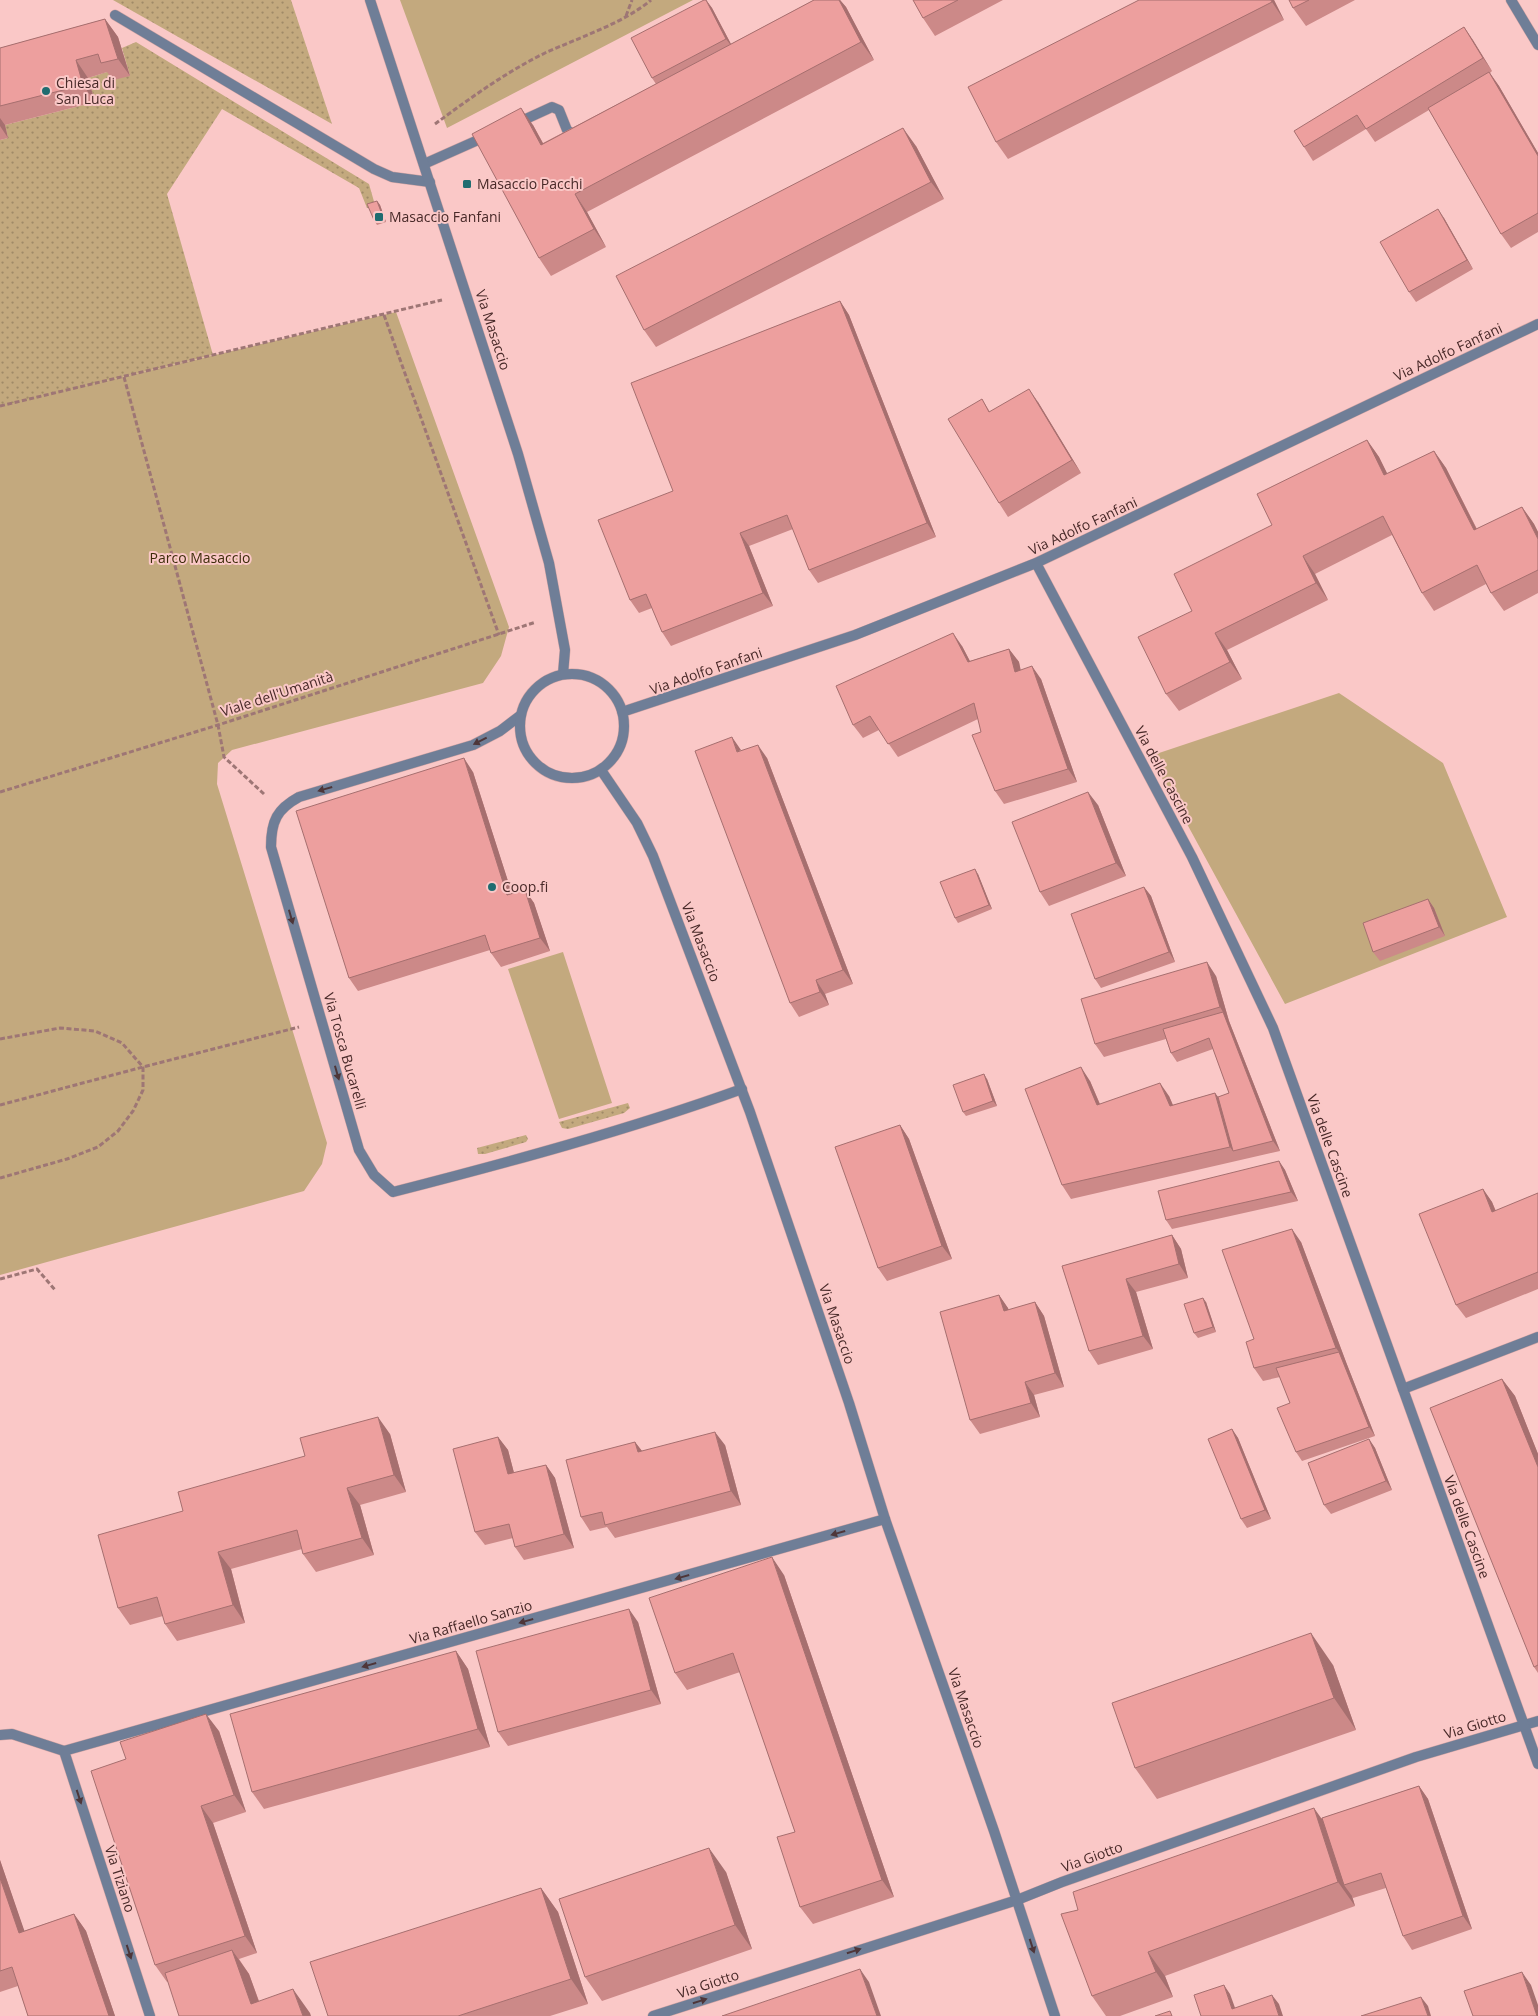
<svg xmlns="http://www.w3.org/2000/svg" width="1538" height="2016" viewBox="0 0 1538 2016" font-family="'Open Sans',sans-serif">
  <defs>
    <pattern id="grass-dots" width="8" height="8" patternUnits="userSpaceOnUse" patternTransform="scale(1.25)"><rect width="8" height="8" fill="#c3a97e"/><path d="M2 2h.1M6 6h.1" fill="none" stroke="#a08a67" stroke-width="1.8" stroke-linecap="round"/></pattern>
  </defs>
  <rect width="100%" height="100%" fill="#fac8c7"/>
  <path fill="url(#grass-dots)" d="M113 0H291L332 124Z
    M136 42 369 184 375 205 367 208 359 188 222 109 167 194 213 355 81 387 0 504V140L8 138 5 125 95 102 88 78 110 71 130 76 122 48Z
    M628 1103 630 1108 624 1113 568 1129 562 1128 559 1122Z
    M526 1135 528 1139 526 1142 485 1154H478L477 1148Z"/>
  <path fill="#c3a97e" d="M400 0H693L447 128Z
    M396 312 509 627 501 656 483 683 232 750 218 763 217 784 327 1143 322 1164 304 1191 0 1275V406Z
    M1339 693 1443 763 1507 917 1285 1004 1150 756Z
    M563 952 612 1103 559 1119 508 969Z"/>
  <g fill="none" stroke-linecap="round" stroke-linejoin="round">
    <g stroke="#d3a5a4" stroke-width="11">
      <path id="service" d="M517 123 552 107 559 110 567 130 574 135 577 134
        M424 164 487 136
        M0 1735 12 1734 64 1751"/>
    </g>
    <g stroke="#d3a5a4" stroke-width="11">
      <path id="pedestrian" d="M115 15 374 169 392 177 430 182"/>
    </g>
    <g stroke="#d3a5a4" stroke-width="11">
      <path id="minor" d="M370 0 518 454 549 563 565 650 563 674
        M521 715 500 731 473 745 299 797C277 809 271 821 271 847L359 1150 374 1175 393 1192C510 1162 628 1130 742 1089
        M1403 1389 1538 1337
        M150 2016 64 1751 885 1519
        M653 2016 1017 1900 1062 1882 1416 1757 1538 1721"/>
    </g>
    <g stroke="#d3a5a4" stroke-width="11">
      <path id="tertiary" d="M1511 0 1538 45
        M1036 563 1192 857 1273 1028 1538 1764
        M520 726a52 52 0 1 1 104 0a52 52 0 1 1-104 0Z
        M622 712 855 635 1036 563 1538 324
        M601 770 637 823 653 856 750 1112 849 1403 885 1519 994 1831 1055 2016"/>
    </g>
    <path stroke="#9e7675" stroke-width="3" stroke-dasharray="5 2.5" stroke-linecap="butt" d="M626 16 632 0
      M435 124C469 99 506 72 545 53 578 38 624 23 651 0
      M384 315 499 635
      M124 377 218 725 224 757 264 794
      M0 406 442 300
      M0 792 218 725 536 622
      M0 1039 60 1028 95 1031 122 1043 143 1067V1090L133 1111 118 1131 98 1147 67 1159 0 1178
      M0 1105 143 1067 299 1027
      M0 1279 37 1269 56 1291"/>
    <use href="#service" stroke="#6f7e97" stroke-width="10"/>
    <use href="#pedestrian" stroke="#6f7e97" stroke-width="10"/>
    <use href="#minor" stroke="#6f7e97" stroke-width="10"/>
    <use href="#tertiary" stroke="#6f7e97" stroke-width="10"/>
  </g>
  <path fill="#cc8988" d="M706 0 712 8 731 44 814 0H840L846 7 874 60 587 212 606 247 551 276 539 258 533 125 543 143 656 84 652 78Z
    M913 0H1003L935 36 923 18Z
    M1274 0 1284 20 1008 159 996 142Z
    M1289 0H1355L1306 26 1293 8Z
    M105 19 118 37 130 76 113 80 107 72 88 78 95 102 5 125 8 138 0 140V48Z
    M1464 27 1492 71 1490 73 1499 86 1538 153V232L1511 248 1501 234 1429 110 1375 142 1366 129 1313 161 1304 147Z
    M916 146 944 199 656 347 644 330Z
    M377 201 380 205 386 222 377 225 374 220Z
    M1444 218 1473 269 1416 302 1409 292Z
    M840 301 849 315 936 537 818 583 809 570 793 529 749 546 773 606 671 646 662 632 652 608 639 613 630 600 673 491Z
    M982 399 990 412 1038 402 1081 473 1008 517 999 503Z
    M1367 440 1379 457 1387 474 1434 451 1446 468 1477 529 1522 507 1534 524 1538 532V593L1504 611 1491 593 1486 584 1434 611 1422 593 1392 535 1315 574 1328 600 1227 650 1242 679 1179 711 1166 694 1192 611 1272 525Z
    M962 646 970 661 1009 649 1019 662 1020 670 1041 679 1077 782 1004 804 995 791 978 719 898 757 879 730 863 738 853 725Z
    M741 750 767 758 853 984 825 994 829 1005 799 1017 790 1003Z
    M473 772 512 894 525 890 534 903 550 951 501 967 491 953 490 950 358 991 349 978Z
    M1098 805 1126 876 1049 906 1040 892Z
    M978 874 992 909 958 923 955 918Z
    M1144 887 1151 896 1175 962 1101 988 1095 979Z
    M1428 899 1434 908 1445 936 1380 961 1373 952Z
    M1216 976 1229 1021 1280 1151 1071 1199 1062 1185 1090 1081 1100 1104 1169 1096 1173 1105 1215 1093 1218 1097 1229 1093 1213 1049 1177 1062 1171 1053 1166 1039 1104 1057 1095 1044Z
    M987 1079 997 1106 966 1116 963 1112Z
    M900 1125 909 1139 952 1259 887 1281 878 1268Z
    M1279 1161 1285 1170 1298 1201 1172 1229 1166 1220Z
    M1483 1189 1492 1202 1496 1211 1538 1193V1289L1466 1318 1456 1305Z
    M1172 1235 1181 1249 1188 1278 1136 1292 1153 1349 1098 1365 1089 1351 1062 1266Z
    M1301 1242 1346 1362 1375 1436 1302 1461 1296 1452 1290 1403 1280 1377 1263 1381 1254 1368V1339Z
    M999 1295 1009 1310 1035 1302 1044 1316 1064 1387 1034 1395 1040 1417 980 1434 970 1420Z
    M1206 1302 1216 1332 1198 1338 1194 1333Z
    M1502 1379 1515 1396 1538 1454V1673L1534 1667Z
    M1232 1429 1238 1438 1271 1519 1247 1528 1241 1519Z
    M390 1434 406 1492 360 1505 374 1555 316 1572 303 1554 302 1549 231 1569 245 1623 177 1641 165 1624 163 1616 130 1625 118 1608 183 1511Z
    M498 1437 508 1450 514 1473 546 1465 555 1478 574 1548 524 1560 515 1547 513 1538 485 1545 475 1532Z
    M1369 1439 1375 1448 1392 1490 1331 1514 1324 1505Z
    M635 1442 642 1451 725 1445 741 1505 615 1538 607 1527 590 1531 581 1517Z
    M784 1575 894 1897 813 1924 800 1907 795 1832 740 1672 687 1690 675 1673Z
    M638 1622 661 1704 508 1746 498 1732Z
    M456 1651 468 1669 490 1747 264 1809 252 1792Z
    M1333 1665 1356 1730 1157 1799 1135 1768Z
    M219 1731 246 1812 213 1823 257 1953 239 1959 249 1974 259 2001 310 2013 167 1982 155 1965Z
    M1419 1786 1428 1799 1472 1929 1412 1950 1403 1936 1386 1888 1353 1898 1352 1896 1355 1906 1165 1976 1173 1997 1120 2016H1106L1092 1996 1078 1910 1322 1818Z
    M0 1860 24 1931 74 1914 86 1931 115 2016H28L18 1986 0 1992Z
    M726 1872 752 1949 602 2001 585 1977Z
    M541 1888 558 1912 588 2004 550 2016H328Z"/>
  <path fill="#a66f6f" d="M706 0 712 8 733 48 726 39Z
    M839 0H840L846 7 874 60 861 42Z
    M1271 0H1274L1284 20 1272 2Z
    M105 19 118 37 130 76 118 59Z
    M1464 27 1473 40 1492 71 1483 58Z
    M76 60 88 78 95 102 83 85Z
    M1489 72 1499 86 1538 153V156Z
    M521 108 533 125 553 162 541 145Z
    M0 118 5 125 8 138 0 126Z
    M903 128 916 146 944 199 931 182Z
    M575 194 587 212 606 247 594 229Z
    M377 201 380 205 386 222 383 217Z
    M1438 209 1444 218 1473 269 1467 260Z
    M840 301 849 315 936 537 927 523Z
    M1029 389 1038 402 1081 473 1072 460Z
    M1367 440 1379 457 1397 493 1384 475Z
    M1434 451 1446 468 1486 548 1474 530Z
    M1522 507 1534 524 1538 532V539Z
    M740 533 749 546 773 606 763 593Z
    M1303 556 1315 574 1328 600 1316 583Z
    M953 633 962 646 977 675 968 662Z
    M1215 633 1227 650 1242 679 1230 662Z
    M1009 649 1019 662 1024 685 1015 672Z
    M1032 666 1041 679 1077 782 1068 769Z
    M732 737 741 750 737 752Z
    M758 745 767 758 853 984 843 970Z
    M464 758 473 772 517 909 507 895Z
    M1088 792 1098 805 1126 876 1116 863Z
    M975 869 978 874 992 909 989 905Z
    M1144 887 1151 896 1175 962 1169 952Z
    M525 890 534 903 550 951 540 938Z
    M1428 899 1434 908 1445 936 1439 927Z
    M1207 962 1216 976 1229 1021 1280 1151 1273 1141 1223 1012 1220 1007Z
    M816 980 825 994 829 1005 820 992Z
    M1081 1067 1090 1081 1106 1119 1097 1105Z
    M984 1074 987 1079 997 1106 993 1101Z
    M1160 1083 1169 1096 1179 1120 1170 1106Z
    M1215 1093 1225 1106 1233 1151 1230 1147Z
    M900 1125 909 1139 952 1259 942 1246Z
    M1279 1161 1285 1170 1298 1201 1291 1192Z
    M1483 1189 1492 1202 1501 1225 1492 1212Z
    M1292 1229 1301 1242 1346 1362 1375 1436 1369 1427 1339 1352 1336 1348Z
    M1172 1235 1181 1249 1188 1278 1179 1264Z
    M1126 1279 1136 1292 1153 1349 1143 1336Z
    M999 1295 1008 1308 1013 1324 1004 1311Z
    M1203 1298 1206 1302 1216 1332 1213 1327Z
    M1035 1302 1044 1316 1064 1387 1055 1373Z
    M1502 1379 1515 1396 1538 1454V1467Z
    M1025 1382 1034 1395 1040 1417 1031 1403Z
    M378 1417 390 1434 406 1492 394 1475Z
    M1232 1429 1238 1438 1271 1519 1265 1510Z
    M715 1432 725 1445 741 1505 731 1491Z
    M498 1437 508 1450 518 1488 508 1474Z
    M1369 1439 1375 1448 1392 1490 1386 1481Z
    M635 1442 645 1455 638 1452Z
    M546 1465 555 1478 574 1548 564 1534Z
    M347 1488 360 1505 374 1555 362 1538Z
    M218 1552 231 1569 245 1623 233 1605Z
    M772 1557 784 1575 894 1897 882 1880Z
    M629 1609 638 1622 661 1704 651 1690Z
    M1311 1633 1333 1665 1356 1730 1334 1698Z
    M456 1651 468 1669 490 1747 478 1729Z
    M206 1714 219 1731 246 1812 234 1795Z
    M1419 1786 1428 1799 1472 1929 1463 1916Z
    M201 1806 213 1823 257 1953 245 1936Z
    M1314 1808 1331 1832 1344 1885 1352 1896 1355 1906 1338 1882Z
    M709 1848 726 1872 752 1949 735 1925Z
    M0 1860 31 1950 19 1933 0 1878Z
    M541 1888 558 1912 588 2004 571 1979Z
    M74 1914 86 1931 115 2016H109Z
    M232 1950 249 1974 264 2016 251 2004Z
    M1148 1952 1165 1976 1173 1997 1156 1972Z
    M860 1969 869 1982 881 2016H877Z
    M1522 1972 1531 1985 1538 2005V2016H1537Z
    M1224 1985 1230 1994 1238 2016 1232 2009Z
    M293 1989 310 2013 311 2016H303Z
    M1272 1995 1279 2004 1283 2016H1279Z
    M1421 1997 1428 2006 1431 2016H1428Z"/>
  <path fill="#ed9f9e" stroke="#a66f6f" d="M704 0H706L726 39 652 78 631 38Z
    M814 0H839L861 42 575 194 594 229 539 258 472 134 521 108 541 145Z
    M913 0H958L923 18Z
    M1139 0H1271L1272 2 996 142 968 87Z
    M1289 0H1309L1293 8Z
    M105 19 118 59 101 63 98 54 76 60 83 85 0 106V48Z
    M1464 27 1483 58 1366 129 1357 115 1304 147 1294 131Z
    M1489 72 1538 156V213L1501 234 1428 108Z
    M903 128 931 182 644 330 616 276Z
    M377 201 383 217 374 220 367 204Z
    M1438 209 1467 260 1409 292 1380 242Z
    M840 301 927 523 809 570 787 515 740 533 763 593 662 632 646 594 630 600 598 520 673 491 631 383Z
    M1029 389 1072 460 999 503 948 419 982 399 989 412Z
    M1367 440 1384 475 1434 451 1474 530 1522 507 1538 539V570L1491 593 1477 565 1422 593 1383 516 1303 556 1316 583 1215 633 1230 662 1166 694 1138 637 1192 611 1174 574 1272 525 1257 494Z
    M953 633 968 662 1009 649 1015 672 1032 666 1068 769 995 791 972 735 981 732 974 703 888 744 870 716 853 725 836 686Z
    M732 737 737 752 758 745 843 970 816 980 820 992 790 1003 695 751Z
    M464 758 507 895 525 890 540 938 491 953 485 935 349 978 296 811Z
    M1088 792 1116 863 1040 892 1012 822Z
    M975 869 989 905 955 918 940 882Z
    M1144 887 1169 952 1095 979 1071 914Z
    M1428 899 1439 927 1373 952 1363 923Z
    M1207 962 1220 1007 1095 1044 1081 999Z
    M1223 1012 1273 1141 1233 1151 1218 1097 1229 1093 1209 1038 1171 1053 1163 1029Z
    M1081 1067 1097 1105 1160 1083 1170 1106 1215 1093 1230 1147 1062 1185 1025 1089Z
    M984 1074 993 1101 963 1112 953 1085Z
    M900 1125 942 1246 878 1268 835 1147Z
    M1279 1161 1291 1192 1166 1220 1158 1191Z
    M1483 1189 1492 1212 1538 1193V1272L1456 1305 1419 1214Z
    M1292 1229 1336 1348 1254 1368 1246 1342 1254 1339 1222 1250Z
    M1172 1235 1179 1264 1126 1279 1143 1336 1089 1351 1062 1266Z
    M999 1295 1004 1311 1035 1302 1055 1373 1025 1382 1031 1403 970 1420 940 1312Z
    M1203 1298 1213 1327 1194 1333 1184 1304Z
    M1339 1352 1369 1427 1296 1452 1277 1408 1290 1403 1276 1368Z
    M1502 1379 1538 1467V1665L1534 1667 1430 1408Z
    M378 1417 394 1475 347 1488 362 1538 303 1554 297 1530 218 1552 233 1605 165 1624 157 1597 118 1608 98 1535 183 1511 178 1492 305 1456 300 1438Z
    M1232 1429 1265 1510 1241 1519 1208 1439Z
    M715 1432 731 1491 605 1525 602 1512 581 1517 566 1460 635 1442 638 1452Z
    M498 1437 508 1474 546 1465 564 1534 515 1547 509 1524 475 1532 453 1449Z
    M1369 1439 1386 1481 1324 1505 1308 1463Z
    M772 1557 882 1880 800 1907 777 1837 795 1832 733 1653 675 1673 649 1598Z
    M629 1609 651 1690 498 1732 476 1651Z
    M1311 1633 1334 1698 1135 1768 1112 1703Z
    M456 1651 478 1729 252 1792 230 1714Z
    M206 1714 234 1795 201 1806 245 1936 155 1965 91 1771 126 1759 120 1742Z
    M1419 1786 1463 1916 1403 1936 1381 1873 1344 1885 1322 1818Z
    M1314 1808 1338 1882 1148 1952 1156 1972 1092 1996 1061 1914 1078 1910 1073 1892Z
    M709 1848 735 1925 585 1977 559 1899Z
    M0 1878 19 1933 74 1914 109 2016H28L12 1967 0 1971Z
    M541 1888 571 1979 458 2016H328L310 1962Z
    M232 1950 251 2004 293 1989 303 2016H179L165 1973Z
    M860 1969 877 2016H722Z
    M1522 1972 1537 2016H1473L1464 1991Z
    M1224 1985 1232 2009 1272 1995 1279 2016H1201L1194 1995Z
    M1421 1997 1428 2016H1361Z
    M1170 2011 1172 2016H1155Z"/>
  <defs><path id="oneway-solid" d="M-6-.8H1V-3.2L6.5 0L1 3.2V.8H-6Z" transform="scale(1.25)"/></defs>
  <g fill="#4e3639">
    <use href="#oneway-solid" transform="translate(480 741) rotate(153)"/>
    <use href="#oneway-solid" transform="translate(325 789) rotate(164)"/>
    <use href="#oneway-solid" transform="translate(291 917) rotate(74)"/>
    <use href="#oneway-solid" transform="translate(337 1073) rotate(74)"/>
    <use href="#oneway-solid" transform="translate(838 1533) rotate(164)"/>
    <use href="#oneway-solid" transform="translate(682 1577) rotate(164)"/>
    <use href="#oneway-solid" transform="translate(526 1621) rotate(164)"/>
    <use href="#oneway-solid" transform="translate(369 1665) rotate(164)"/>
    <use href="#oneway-solid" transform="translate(79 1797) rotate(72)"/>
    <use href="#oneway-solid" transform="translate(1032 1946) rotate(72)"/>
    <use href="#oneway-solid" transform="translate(854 1951) rotate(-18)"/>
    <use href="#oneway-solid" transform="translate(129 1952) rotate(72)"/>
    <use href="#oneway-solid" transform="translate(700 2001) rotate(-18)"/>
  </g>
  <g fill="#206c70" stroke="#fac8c7" stroke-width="2">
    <circle cx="46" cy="91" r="5"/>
    <rect x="462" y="179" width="10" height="10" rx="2.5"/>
    <rect x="374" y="212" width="10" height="10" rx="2.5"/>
    <circle cx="492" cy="887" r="5"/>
  </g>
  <g text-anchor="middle" stroke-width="4" stroke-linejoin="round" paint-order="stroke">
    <g font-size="14" fill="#482928" stroke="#fac8c7" text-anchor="start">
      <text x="56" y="88">Chiesa di<tspan x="56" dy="16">San Luca</tspan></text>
      <text x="477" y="189">Masaccio Pacchi</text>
      <text x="389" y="222">Masaccio Fanfani</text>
      <text x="502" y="892">Coop.fi</text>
    </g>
    <g font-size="14" fill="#482928" stroke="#fac8c7">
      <text transform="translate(493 330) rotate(72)" y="5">Via Masaccio</text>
      <text transform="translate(1448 352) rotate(-25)" y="5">Via Adolfo Fanfani</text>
      <text transform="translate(1083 526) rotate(-25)" y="5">Via Adolfo Fanfani</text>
      <text transform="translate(706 671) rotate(-19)" y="5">Via Adolfo Fanfani</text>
      <text transform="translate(277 694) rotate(-18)" y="5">Viale dell'Umanità</text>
      <text transform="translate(1164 775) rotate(62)" y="5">Via delle Cascine</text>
      <text transform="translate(701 942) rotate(69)" y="5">Via Masaccio</text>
      <text transform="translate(345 1051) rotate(74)" y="5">Via Tosca Bucarelli</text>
      <text transform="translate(1330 1146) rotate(70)" y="5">Via delle Cascine</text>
      <text transform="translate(837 1324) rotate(71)" y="5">Via Masaccio</text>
      <text transform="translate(1467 1527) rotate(70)" y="5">Via delle Cascine</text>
      <text transform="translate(471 1622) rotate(-16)" y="5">Via Raffaello Sanzio</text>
      <text transform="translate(966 1708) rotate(71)" y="5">Via Masaccio</text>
      <text transform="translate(1475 1725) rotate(-17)" y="5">Via Giotto</text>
      <text transform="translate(1092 1857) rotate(-20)" y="5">Via Giotto</text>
      <text transform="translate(120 1879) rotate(72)" y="5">Via Tiziano</text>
      <text transform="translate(708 1984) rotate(-18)" y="5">Via Giotto</text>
    </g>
    <g font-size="14" fill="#3d2c0a" stroke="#fac8c7">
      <text x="200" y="563">Parco Masaccio</text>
    </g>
  </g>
</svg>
